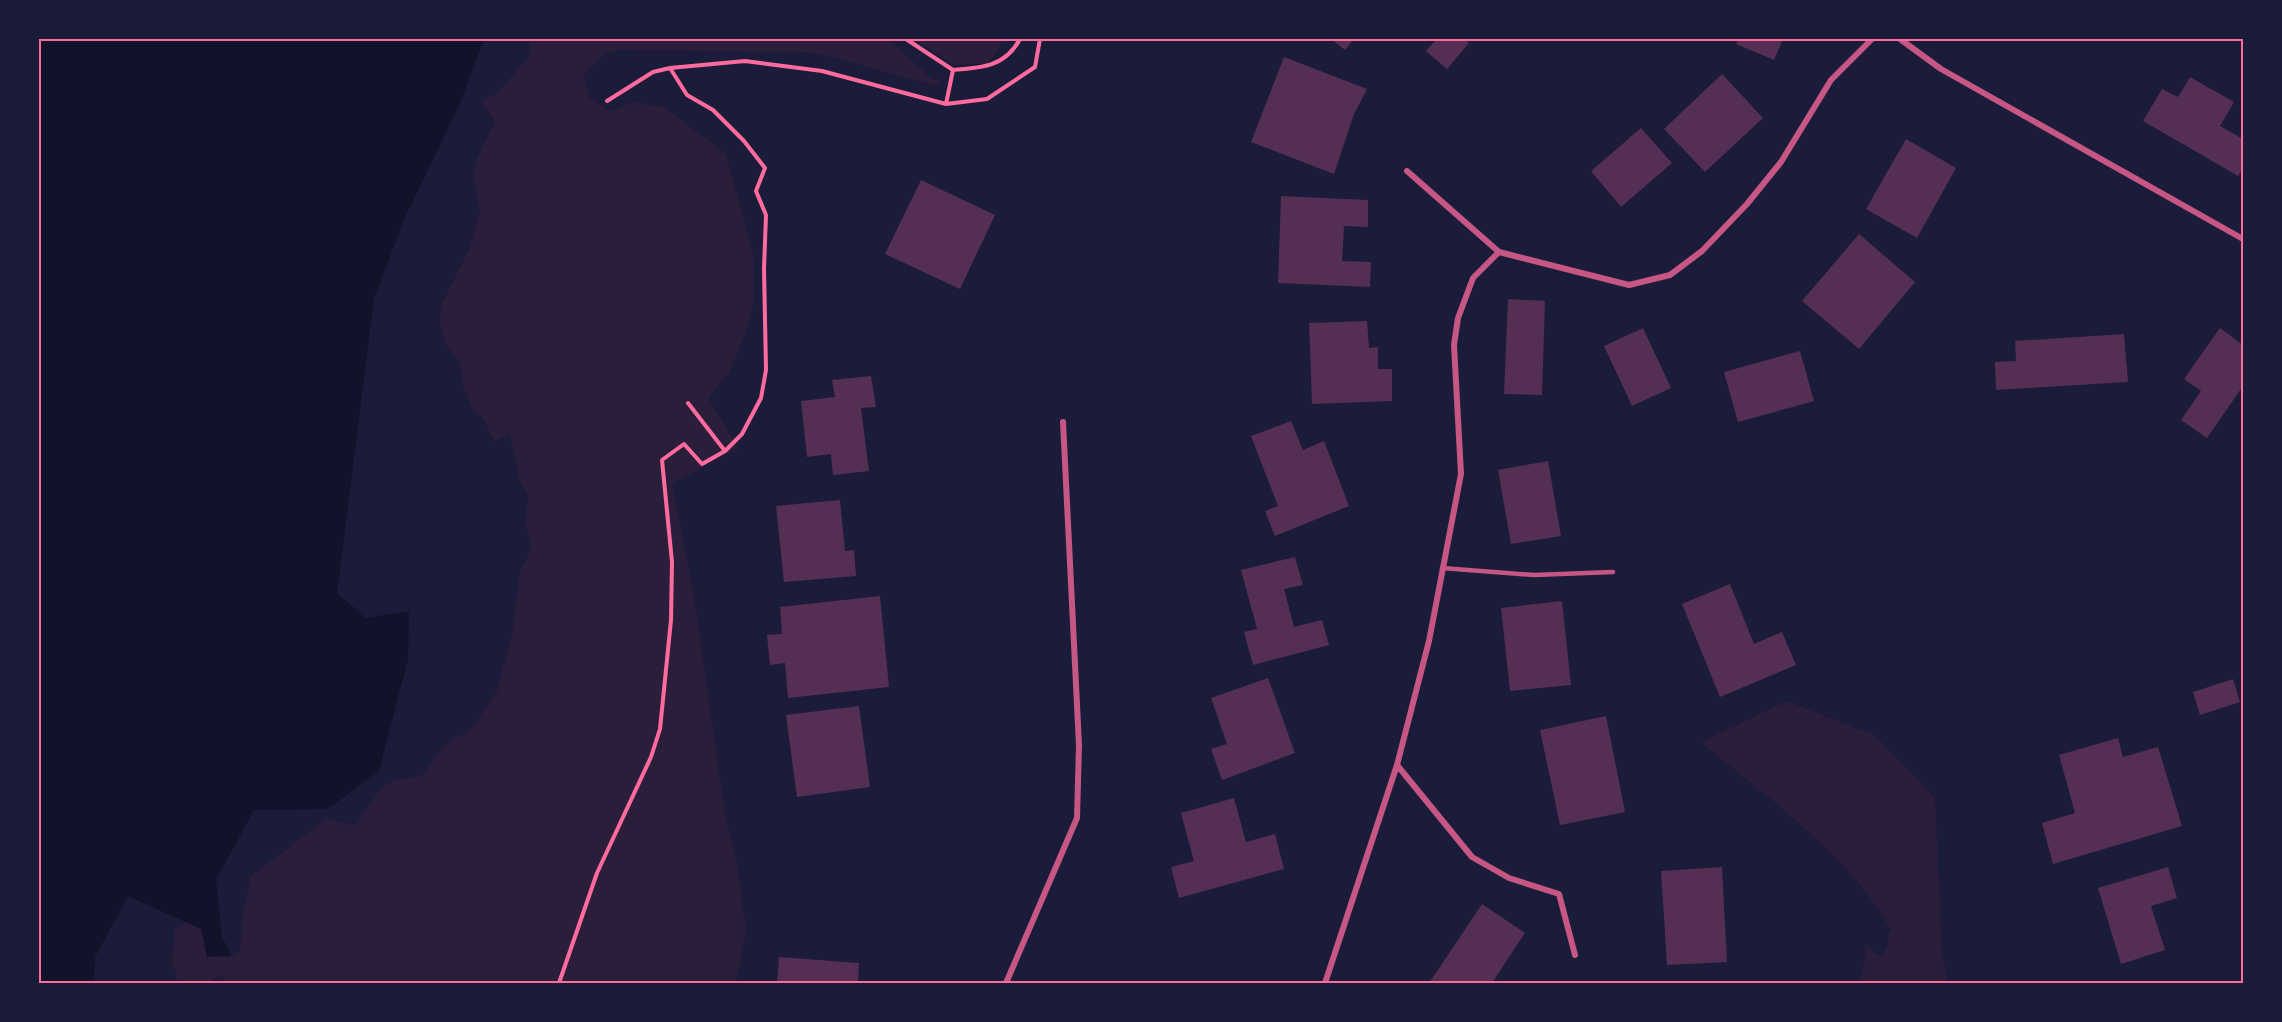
<svg xmlns="http://www.w3.org/2000/svg" width="2282" height="1022" viewBox="0 0 2282 1022" font-family="Figtree,sans-serif">
  <rect width="100%" height="100%" fill="#1b1b3a"/>
  <path fill="#2a1e3b" d="M531 39H889L932 79 943 80 936 86 832 57 805 52 617 50 604 55 583 74 589 97 610 111 632 102 664 107 726 154 754 258 753 305 744 337 729 372 708 398 738 448 672 484 694 596 725 814 736 856 746 931 736 983H225L222 975 205 983H177V976L172 963 175 929 186 922 201 929 232 956 240 952 242 921 250 877 326 819 356 825C382 790 375 781 422 776L444 746 472 728 497 691 512 633 520 572 531 548 525 522 529 496 520 481 510 434 494 441 482 417 472 407 464 388 460 362 447 347 440 324 441 305 469 249 480 211 473 176 477 159 495 121 481 102 498 92 529 57Z
    M914 39H1004L989 63 954 65Z
    M1787 701 1876 736 1935 798 1942 953 1947 983H1860L1867 943 1874 953 1882 956 1888 945V933L1891 930C1849 854 1767 798 1701 742Z"/>
  <path fill="#12122b" d="M39 39H484L459 106 406 215 374 298 337 593 366 618 409 611 408 659 379 771 328 809 254 810 216 880 222 937 232 956 207 957 201 929 128 896 95 957 94 983H39Z"/>
  <path fill="#542f53" d="M1331 39H1354L1345 50Z
    M1437 39H1465L1469 43 1447 69 1426 51Z
    M1738 39H1783L1774 60 1736 44Z
    M1284 57 1367 89 1354 114 1334 174 1251 142Z
    M1722 74 1763 118 1705 172 1664 129Z
    M2190 77 2234 102 2220 126 2243 139V168L2238 176 2143 121 2162 89 2178 97Z
    M1641 128 1672 163 1621 207 1591 171Z
    M1906 139 1956 168 1917 238 1866 209Z
    M921 180 995 215 960 289 885 254Z
    M1281 196 1368 200V227L1344 226 1342 261 1371 262 1370 287 1278 283Z
    M1859 234 1915 282 1859 349 1802 301Z
    M1508 299 1545 301 1542 395 1504 394Z
    M1367 321 1369 348 1378 347V369H1392V401L1312 404 1309 323Z
    M1643 328 1671 388 1632 406 1604 346Z
    M2220 328 2243 345V386L2207 438 2181 420 2201 391 2184 379Z
    M2124 334 2128 382 1996 390 1995 362 2016 361 2015 341Z
    M1800 351 1814 401 1738 422 1724 372Z
    M871 376 876 407 861 408 869 471 833 475 831 454 807 457 801 401 835 397 832 380Z
    M1291 421 1303 450 1324 441 1349 506 1275 536 1265 511 1278 506 1251 436Z
    M1548 461 1561 536 1511 544 1498 470Z
    M840 500 845 551 854 550 856 576 784 582 776 506Z
    M1295 557 1303 585 1284 589 1294 627 1322 620 1329 645 1253 665 1244 632 1257 629 1241 570Z
    M1730 584 1754 644 1782 632 1796 665 1720 697 1682 604Z
    M880 596 889 687 788 698 785 663 770 665 767 635 782 634 780 607Z
    M1562 601 1571 685 1510 691 1501 608Z
    M1268 678 1295 753 1222 780 1211 749 1227 744 1211 698Z
    M2233 679 2240 702 2200 715 2193 692Z
    M859 706 870 787 797 797 786 715Z
    M1606 716 1625 812 1560 825 1540 730Z
    M2118 738 2123 757 2158 747 2182 826 2053 864 2042 823 2075 813 2059 755Z
    M1234 798 1246 842 1275 834 1284 869 1179 898 1171 867 1194 861 1181 813Z
    M1722 867 1727 962 1667 965 1661 871Z
    M2168 867 2177 898 2151 906 2165 950 2121 964 2098 888Z
    M1482 904 1525 933 1492 983H1429Z
    M779 957 859 963 858 983H777Z"/>
  <g fill="none" stroke-linecap="round" stroke-linejoin="round">
    <path stroke="#ff6b9d" stroke-width="4" d="M906 39 953 70 946 104
      M953 70C981 68 1005 67 1020 39
      M607 101 653 72 670 68 745 61 822 71 946 104 987 99 1035 67 1040 39
      M688 403 725 451
      M559 983 597 873 651 757 660 729 671 620 672 562 662 460 684 444 702 464 725 451 742 434 761 398 766 370 764 269 766 215 756 191 765 168 744 141 713 110 687 95 670 68"/>
    <path stroke="#c65784" stroke-width="4.5" d="M1442 568 1534 575 1613 572"/>
    <path stroke="#c65784" stroke-width="6" d="M1900 39 1941 69 2243 239
      M1407 171 1499 252
      M1397 765 1472 857 1509 878 1559 894 1575 955
      M1006 983 1077 818 1079 745 1063 422
      M1325 983 1397 765 1429 641 1461 474 1454 345 1458 318 1473 278 1499 252 1629 285 1670 275 1702 251 1747 204 1781 162 1831 80 1872 39"/>
  </g>
  <rect width="2282" height="1022" fill="none" stroke="#1b1b3a" stroke-width="81"/>
  <rect x="40" y="40" width="2202" height="942" fill="none" stroke="#ff6b9d" stroke-width="2"/>
</svg>
